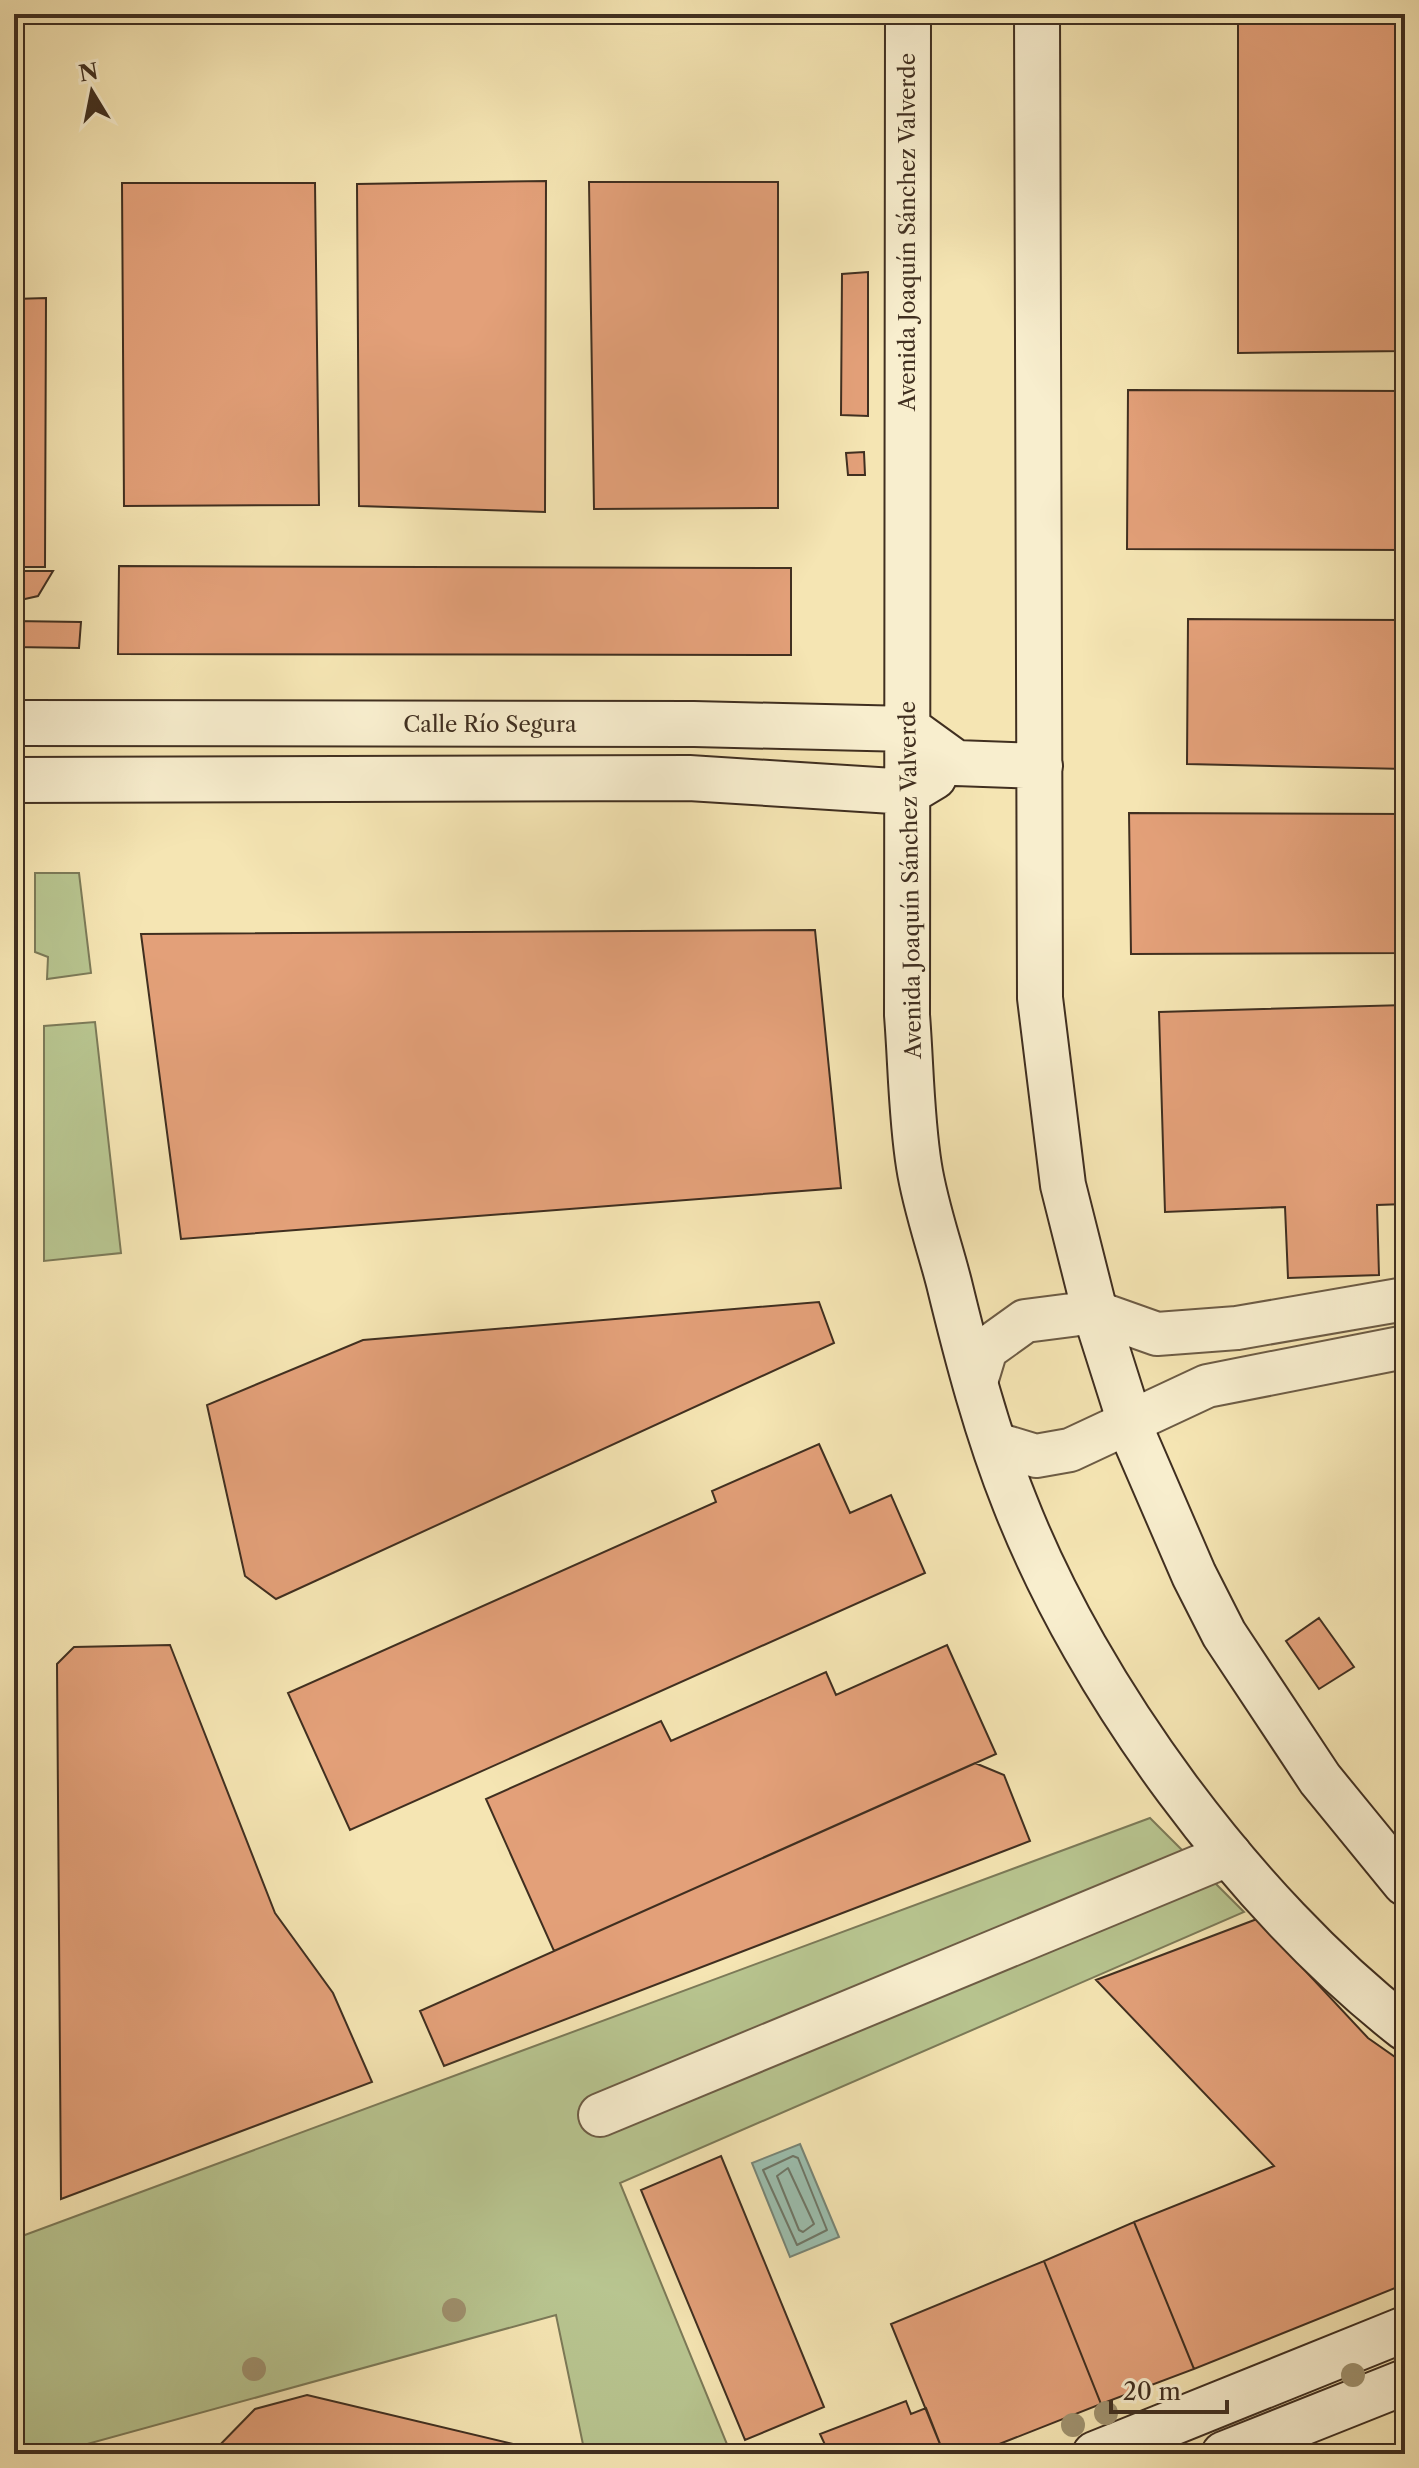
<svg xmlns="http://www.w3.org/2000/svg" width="1419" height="2468" viewBox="0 0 1419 2468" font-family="'Libre Caslon Text',serif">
  <rect width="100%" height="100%" fill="#f5e5b3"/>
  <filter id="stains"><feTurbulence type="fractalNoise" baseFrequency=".0025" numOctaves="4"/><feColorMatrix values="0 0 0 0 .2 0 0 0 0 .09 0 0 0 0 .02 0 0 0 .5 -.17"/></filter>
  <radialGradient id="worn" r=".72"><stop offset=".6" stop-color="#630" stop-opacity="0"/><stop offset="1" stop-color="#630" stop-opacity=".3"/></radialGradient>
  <path fill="#b8c590" stroke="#7c7a58" stroke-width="2" d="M35 873H79L91 973 47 979 48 957 35 952Z
    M95 1022 121 1253 44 1261V1026Z
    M1150 1818 1244 1912 620 2183 731 2454H585L556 2315 51 2454H14V2239Z"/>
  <path fill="#9cbfaf" stroke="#778576" stroke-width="2" d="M800 2144 839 2237 790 2257 752 2163Z"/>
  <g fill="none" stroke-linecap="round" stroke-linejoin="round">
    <path stroke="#6e7768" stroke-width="2" d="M793 2156 798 2158 827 2230 797 2245 763 2170Z
      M788 2168 814 2224 803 2232 799 2230 777 2176Z"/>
  </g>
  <path fill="#e3a079" stroke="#402f20" stroke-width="2" d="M1238 14H1405V351L1238 353Z
    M546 181 545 512 359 506 357 184Z
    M589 182H778V508L594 509Z
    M122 183H315L319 505 124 506Z
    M868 272V416L841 415 842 274Z
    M46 298 45 567H14V299Z
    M1128 390 1405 391V550L1127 549Z
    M864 452 865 475H848L846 453Z
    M119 566 791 568V655L118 654Z
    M14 571H53L38 596 25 599H14Z
    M1188 619 1405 620V769L1187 764Z
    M14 621 81 622 79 648 14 647Z
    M1129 813 1405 814V953L1131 954Z
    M815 930 841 1188 181 1239 141 934Z
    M1405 1005V1204L1377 1205 1379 1275 1288 1278 1285 1207 1165 1212 1159 1012Z
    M819 1302 834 1343 276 1599 245 1576 207 1405 363 1340Z
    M819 1444 850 1513 891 1495 925 1573 350 1830 288 1693 716 1502 712 1491Z
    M1319 1618 1354 1667 1319 1689 1286 1641Z
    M170 1645 275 1913 333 1993 372 2082 61 2199 57 1664 74 1647Z
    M947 1645 996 1754 554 1951 486 1799 661 1721 671 1741 826 1672 836 1695Z
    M975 1763 1004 1775 1030 1841 444 2066 420 2011Z
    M1257 1919 1368 2038 1405 2064V2284L1194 2369 1134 2222 1274 2166 1096 1980Z
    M721 2156 824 2407 745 2440 641 2190Z
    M1134 2222 1194 2369 1101 2404 1044 2261Z
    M1044 2261 1101 2404 974 2454H944L891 2324Z
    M307 2395 513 2444 510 2454H211L255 2409Z
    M906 2401 911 2414 926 2408 944 2454H813L827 2449 820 2434Z"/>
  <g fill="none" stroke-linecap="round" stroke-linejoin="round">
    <g stroke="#6d5c45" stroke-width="46">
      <path id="street" d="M976 1382 986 1349 1025 1321 1095 1312 1157 1334 1237 1328 1405 1299
        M996 1444 1036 1456 1070 1450 1207 1386 1405 1347
        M600 2115 1230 1854"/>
    </g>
    <g stroke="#402f20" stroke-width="48">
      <path id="secondary" d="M908 14 907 1015C911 1065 911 1116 919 1166 925 1205 939 1244 949 1283 967 1357 987 1433 1015 1503 1089 1692 1245 1903 1405 2028
        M1037 14 1040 998 1063 1185 1095 1312 1136 1441 1194 1575 1224 1634 1320 1779 1405 1883
        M14 723 694 724 909 729 956 763 1040 766
        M14 780 689 778 909 792 934 777
        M1095 2454 1405 2329
        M1224 2454 1405 2382"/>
    </g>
    <use href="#street" stroke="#f8eece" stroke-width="42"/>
    <use href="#secondary" stroke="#f8eece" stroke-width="44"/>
  </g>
  <g fill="#9f916e">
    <circle cx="454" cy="2310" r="12"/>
    <circle cx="254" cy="2369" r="12"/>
    <circle cx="1353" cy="2375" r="12"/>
    <circle cx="1106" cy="2413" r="12"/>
    <circle cx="1073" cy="2425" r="12"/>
  </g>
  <g text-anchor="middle" stroke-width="7" stroke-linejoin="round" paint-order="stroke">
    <g font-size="22" fill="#402f20" stroke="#f8eece">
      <text transform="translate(907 232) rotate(-90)" y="8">Avenida Joaquín Sánchez Valverde</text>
      <text x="490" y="732">Calle Río Segura</text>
      <text transform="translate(910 880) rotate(-91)" y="8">Avenida Joaquín Sánchez Valverde</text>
    </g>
  </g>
  <rect width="1419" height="2468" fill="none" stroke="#f5e5b3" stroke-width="48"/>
  <rect x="16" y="16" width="1387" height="2436" fill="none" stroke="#402f20" stroke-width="4"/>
  <rect x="24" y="24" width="1371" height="2420" fill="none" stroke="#402f20" stroke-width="2"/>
  <g transform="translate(92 92) rotate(350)" stroke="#f8eece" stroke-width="6" paint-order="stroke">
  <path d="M0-6L14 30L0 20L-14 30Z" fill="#402f20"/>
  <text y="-12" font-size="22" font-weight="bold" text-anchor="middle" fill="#402f20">N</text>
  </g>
  <path d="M1111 2400v12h116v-12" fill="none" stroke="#402f20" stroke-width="4"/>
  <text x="1123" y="2400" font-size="24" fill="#402f20" stroke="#f8eece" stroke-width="6" paint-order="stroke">20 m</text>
  <rect width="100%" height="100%" filter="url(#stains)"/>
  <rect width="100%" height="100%" fill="url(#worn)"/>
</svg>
